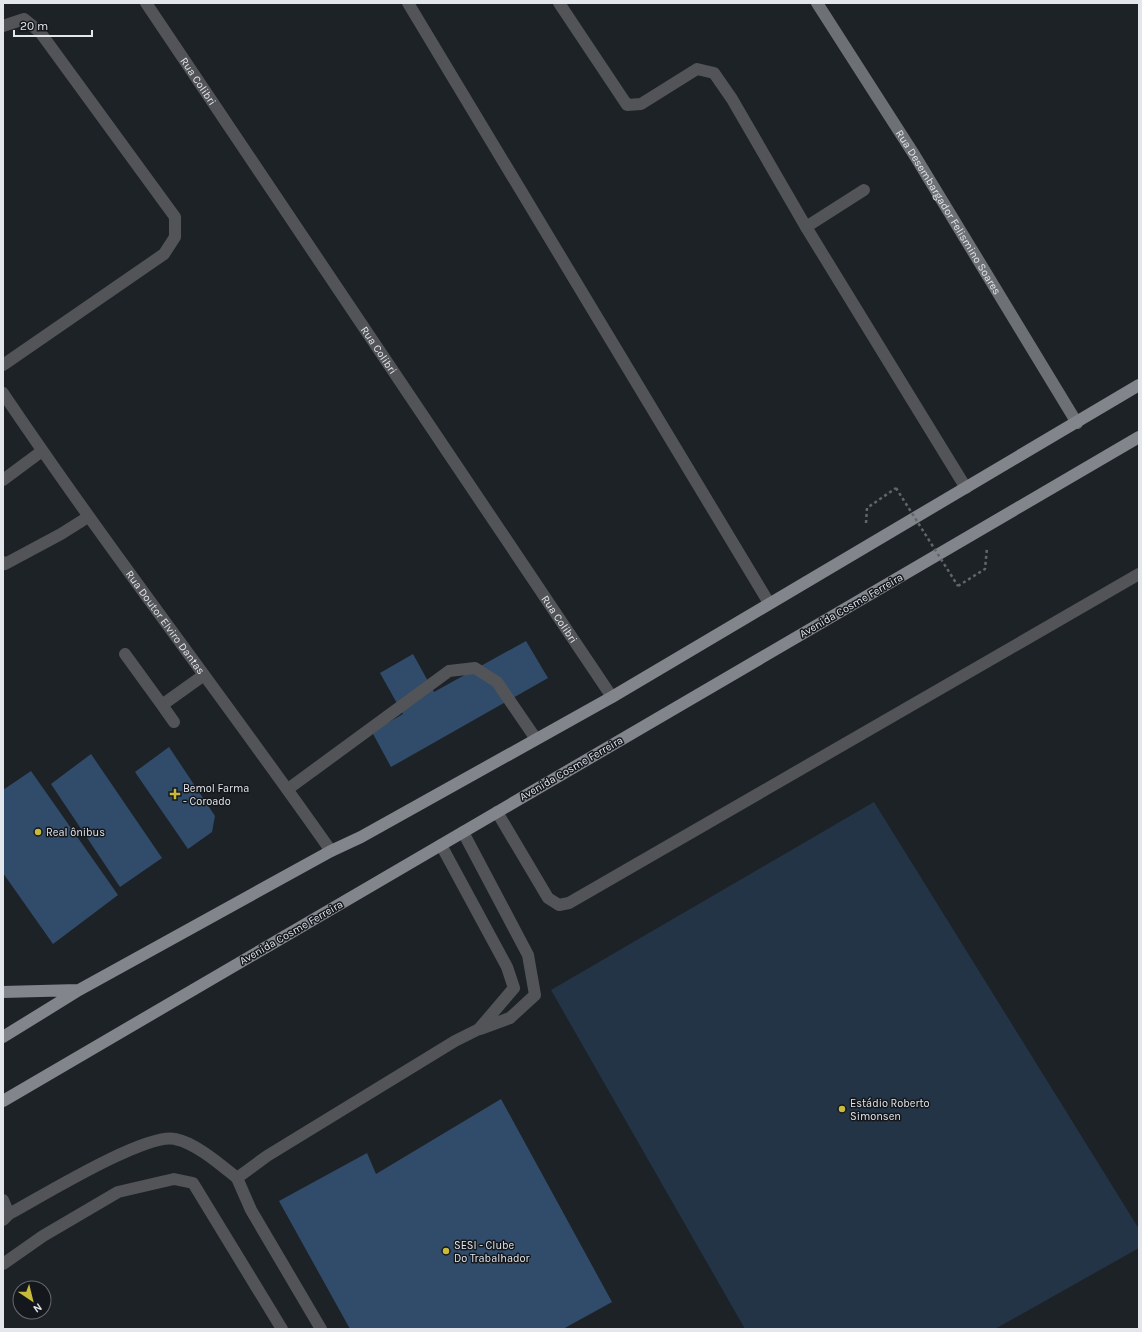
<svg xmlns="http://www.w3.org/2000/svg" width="1142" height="1332" viewBox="0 0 1142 1332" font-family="Karla,sans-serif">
  <rect width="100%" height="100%" fill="#1d2227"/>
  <path fill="#233447" d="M874 802 1139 1229V1248L995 1329H745L551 990Z"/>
  <path fill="#314c6a" d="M526 641 548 678 391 767 372 732 403 714 380 673 413 654 434 692Z
    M169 747 215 816 212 832 188 849 135 772Z
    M91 754 162 858 120 887 51 784Z
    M31 771 118 895 53 944 3 873V790Z
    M501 1099 612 1302 563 1329H350L279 1201 367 1153 376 1174Z"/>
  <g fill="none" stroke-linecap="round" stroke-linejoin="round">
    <path stroke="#61666a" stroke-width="2.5" stroke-dasharray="3 3" stroke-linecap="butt" d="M866 523 867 508 896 488
      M958 586 985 569 987 548"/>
    <path stroke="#525457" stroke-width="12" d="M408 3 769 603
      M3 26 24 19 40 32 175 217V237L164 254 3 365
      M3 480 42 451
      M3 562 5 564 61 534 88 517
      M125 654 162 705
      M174 722 162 705 204 675
      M288 789 449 671 475 668 497 682 536 739
      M497 812 548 898 559 905 569 903 1139 574
      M463 832 528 955 535 995 510 1018 480 1029
      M3 1200 9 1214
      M3 1220 9 1214C39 1198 146 1132 175 1139 196 1143 221 1165 237 1178
      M3 1264 43 1236 118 1192 174 1179 193 1183 282 1329
      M321 1329 251 1210 237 1178 267 1156 455 1041 479 1029 514 988 507 967 441 845"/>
    <g stroke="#525457" stroke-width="12">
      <path id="s1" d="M146 3 612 697"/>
      <path d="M559 3 627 105 641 104 697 69 714 73 732 99 806 227 966 488"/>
      <path d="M806 227 864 190"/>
      <path id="s2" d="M3 393C108 549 223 697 331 851"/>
    </g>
    <path stroke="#6d7175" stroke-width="12" id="s3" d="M817 3 915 156 1077 423"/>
    <path stroke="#82868c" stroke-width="12" d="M3 992 78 990
      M3 1037 79 990 331 851 361 837 612 697 1139 385
      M3 1101 1139 437"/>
    <path stroke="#61666a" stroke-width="2.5" stroke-dasharray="3 3" stroke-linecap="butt" d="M896 488 958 586"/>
  </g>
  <g fill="#caba3a" stroke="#14181d" stroke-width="1.5">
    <path d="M173 788h4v4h4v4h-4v4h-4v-4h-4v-4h4z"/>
    <circle cx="38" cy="832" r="4"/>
    <circle cx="842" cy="1109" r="4"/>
    <circle cx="446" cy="1251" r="4"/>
  </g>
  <g text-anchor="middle" stroke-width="3" stroke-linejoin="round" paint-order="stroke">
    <g font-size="11" fill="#e3e6ea" stroke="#14181d">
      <text dy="4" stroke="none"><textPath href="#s1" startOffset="94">Rua Colibri</textPath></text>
      <text dy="4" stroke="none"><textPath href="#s3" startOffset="247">Rua Desembargador Felismino Soares</textPath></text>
      <text dy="4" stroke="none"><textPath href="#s1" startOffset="418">Rua Colibri</textPath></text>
      <text transform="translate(851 605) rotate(-30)" y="4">Avenida Cosme Ferreira</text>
      <text dy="4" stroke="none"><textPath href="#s1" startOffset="742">Rua Colibri</textPath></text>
      <text dy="4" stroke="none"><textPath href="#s2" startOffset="281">Rua Doutor Elviro Dantas</textPath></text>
      <text transform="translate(571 768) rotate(-30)" y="4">Avenida Cosme Ferreira</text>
      <text transform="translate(291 932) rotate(-30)" y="4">Avenida Cosme Ferreira</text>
    </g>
    <g font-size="11" fill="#e3e6ea" stroke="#14181d" text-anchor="start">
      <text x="183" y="792">Bemol Farma<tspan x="183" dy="13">- Coroado</tspan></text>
      <text x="46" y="836">Real ônibus</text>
      <text x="850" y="1107">Estádio Roberto<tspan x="850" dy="13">Simonsen</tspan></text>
      <text x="454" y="1249">SESI - Clube<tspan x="454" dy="13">Do Trabalhador</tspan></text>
    </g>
  </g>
  <rect width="1142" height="1332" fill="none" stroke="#e3e6ea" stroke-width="8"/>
  <g transform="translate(32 1300) rotate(145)"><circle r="19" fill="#14181d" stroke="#676a6f"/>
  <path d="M0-3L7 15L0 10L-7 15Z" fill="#caba3a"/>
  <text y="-6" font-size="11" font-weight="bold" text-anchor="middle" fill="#e3e6ea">N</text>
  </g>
  <path d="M14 30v6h78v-6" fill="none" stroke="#e3e6ea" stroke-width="2"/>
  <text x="20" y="30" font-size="12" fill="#e3e6ea" stroke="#14181d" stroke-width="3" paint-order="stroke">20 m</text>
</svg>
